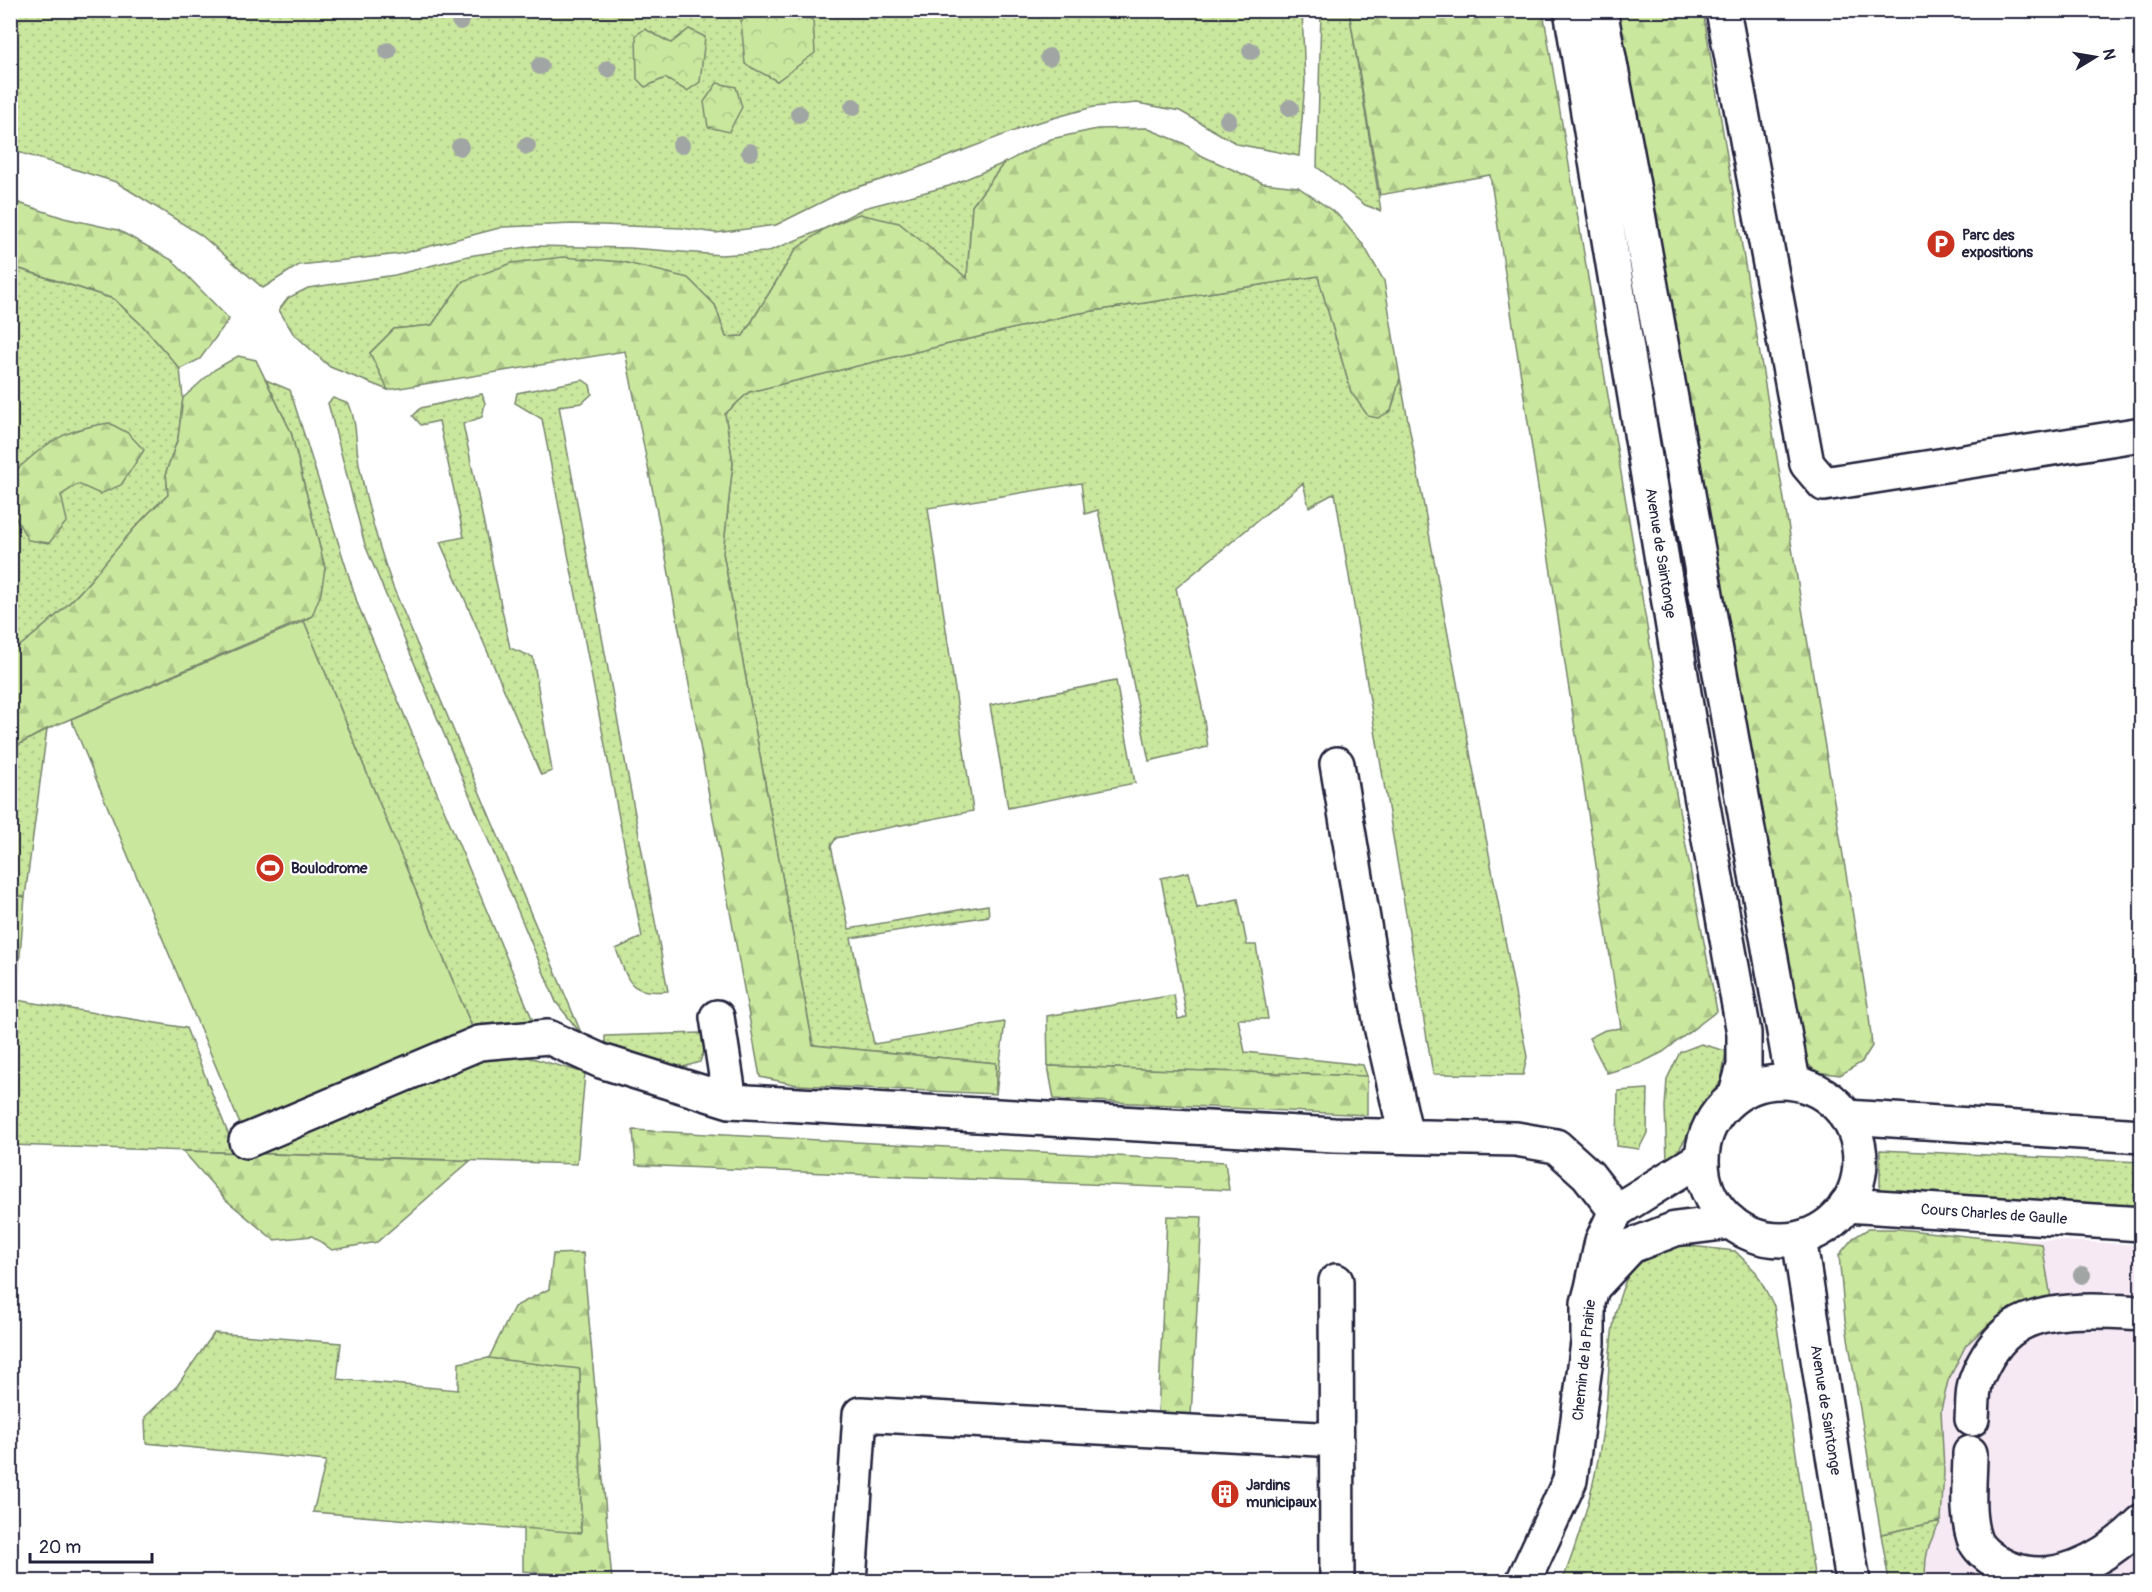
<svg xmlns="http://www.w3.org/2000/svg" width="2152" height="1592" viewBox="0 0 2152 1592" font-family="Pangolin,sans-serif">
  <defs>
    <pattern id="grass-dots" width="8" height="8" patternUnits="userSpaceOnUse" patternTransform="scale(1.5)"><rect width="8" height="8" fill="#cae79e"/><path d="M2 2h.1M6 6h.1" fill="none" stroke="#adc689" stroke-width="1.8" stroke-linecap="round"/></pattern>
    <pattern id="forest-firs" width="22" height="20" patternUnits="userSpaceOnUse" patternTransform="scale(1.5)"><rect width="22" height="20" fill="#cae79e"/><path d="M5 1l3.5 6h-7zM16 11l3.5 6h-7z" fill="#adc689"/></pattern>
    <pattern id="park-crowns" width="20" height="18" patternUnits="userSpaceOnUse" patternTransform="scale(1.5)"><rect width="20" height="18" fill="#cae79e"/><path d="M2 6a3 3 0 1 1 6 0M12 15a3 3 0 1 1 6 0" fill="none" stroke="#adc689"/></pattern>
  </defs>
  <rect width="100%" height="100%" fill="#fff"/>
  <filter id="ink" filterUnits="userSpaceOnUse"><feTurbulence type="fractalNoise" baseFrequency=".0167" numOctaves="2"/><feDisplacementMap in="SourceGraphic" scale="12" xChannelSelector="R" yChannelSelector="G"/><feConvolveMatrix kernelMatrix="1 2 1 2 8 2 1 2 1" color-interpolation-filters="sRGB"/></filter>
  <g filter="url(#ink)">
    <path fill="#f6e9f4" d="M1959 1235 2141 1245V1581H1889Z"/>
    <path fill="url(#grass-dots)" stroke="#76846c" stroke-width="1.5" d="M10 11H1302L1305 82 1299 156 1237 144 1180 111 1137 103 1093 107 1032 124 915 169 842 192 776 225 716 233 682 228 573 224 503 227 400 254 299 265 263 288 201 235 116 182 11 150Z
      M1321 11H1349L1381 211 1365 205 1317 167Z
      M1004 163 972 206 967 278 943 260 796 249 743 336 726 337 715 305 463 281 432 325 394 329 370 353 388 390 330 367 293 333 279 310 288 298 308 288 395 275 468 256 534 246 630 248 721 255 767 252 826 228 864 208 949 186Z
      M10 266 114 299 143 326 180 369 183 398 178 438 166 472 168 495C140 519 123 542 99 570 74 601 42 630 11 653Z
      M1318 276 1351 392 1391 411 1400 378 1527 1057 1523 1075 1433 1074 1335 493 1309 507 1303 483 1176 588 1202 707 1208 747 1149 761 1098 510 1085 514 1081 483 928 508 973 811 836 838 831 846 849 929 988 905 989 916 851 938 874 1044 1005 1022 996 1094V1063L813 1045 723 553 733 463 725 414 749 392 1074 314Z
      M266 380 290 390 358 605 534 1023 474 1032 304 621 312 616 325 568 291 432Z
      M583 380 590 385 592 394 582 403 559 406 668 991C628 995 629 982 616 949L642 937 542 419 515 403 517 393Z
      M482 394 485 403 482 417 463 424 510 648 533 657 552 771 541 775 440 542 464 537 439 421 421 425 413 416 421 408Z
      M333 398 349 404C358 425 355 447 360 469 368 509 379 548 393 587L582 1035 556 1002 365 545 328 403Z
      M1116 681 1135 783 1008 808 990 705Z
      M47 729 25 897 11 895V749Z
      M1189 872 1197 908 1238 899 1247 945H1256L1268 1019H1238L1245 1052 1363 1065 1367 1076 1048 1066 1047 1016 1174 995 1178 1019 1187 1017 1161 878Z
      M16 1000 186 1028 235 1151 479 1043 585 1073 577 1164 11 1145 10 1057Z
      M701 1033 706 1045 700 1062 680 1068 605 1050V1036Z
      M1701 1044 1726 1051 1721 1081 1678 1151 1667 1160 1665 1107 1667 1079 1680 1052Z
      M1648 1089 1647 1133 1639 1149 1617 1146 1618 1091Z
      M1880 1150 2141 1162V1207L1880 1192Z
      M1672 1244 1735 1251 1756 1272 1774 1306 1815 1581 1562 1582C1582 1531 1597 1477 1604 1423 1611 1376 1606 1325 1626 1280 1635 1262 1656 1253 1672 1244Z
      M214 1333 341 1343 337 1379 458 1390 459 1363 489 1358 580 1368 581 1534 313 1512 326 1461 146 1443 145 1417 177 1386Z
      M1941 1521C1929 1542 1923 1557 1926 1581H1889L1881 1534Z"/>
    <path fill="url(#forest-firs)" stroke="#76846c" stroke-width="1.5" d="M1349 11H1543L1668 751 1717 1011 1663 1052 1641 1063 1607 1073 1589 1038 1605 1030 1621 1028 1490 175 1380 195Z
      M1610 11H1703L1868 1006 1872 1046 1862 1062 1840 1075 1816 1072 1798 1054Z
      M1146 128 1183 143 1200 155 1263 183 1298 187 1337 214 1364 246 1384 281 1400 378 1391 411 1378 418 1368 416 1351 392 1318 276 1074 314 749 392 725 414 733 463 723 553 813 1045 996 1063V1094L798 1085 760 1077 667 563 625 351 388 390 370 353 394 329 432 325 463 281 512 263 563 257 623 262 688 278 715 305 726 337 743 336 796 249 826 228 859 214 899 223 967 278 972 206 1004 163 1051 139 1097 129Z
      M10 200 64 218 118 230 172 260 229 319 200 359 180 369 143 326 114 299 11 266Z
      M238 356 256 360 291 432 325 568 321 593 312 616 47 729 11 749 10 653C42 630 74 601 99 570 123 542 140 519 168 495L166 472 178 438 183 398 214 370Z
      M109 423 128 433 144 450 121 485 100 494 78 484 61 495 67 521 49 543 28 540 11 509V475C44 444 63 429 109 423Z
      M1048 1066 1367 1076V1115L1054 1099Z
      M633 1130 1225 1162 1229 1190 636 1165Z
      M183 1151 470 1161 377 1242 332 1250 312 1236 274 1240 226 1200Z
      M1167 1216 1202 1217 1191 1416 1158 1415Z
      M1868 1229H1899L2042 1244 2051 1298 2019 1305 1995 1319 1966 1345 1948 1381 1941 1410 1944 1471 1941 1521 1881 1534 1845 1320 1839 1255 1853 1238Z
      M583 1253 612 1581H584L583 1577 523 1571V1528L581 1533 580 1369 489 1358 514 1307 549 1289 553 1254Z"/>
    <path fill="url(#park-crowns)" stroke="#76846c" stroke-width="1.5" d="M757 11H790L813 20 815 53 777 81 745 64 741 21Z
      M645 29 671 43 689 29 705 37 700 82 687 91 665 78 645 87 637 79 636 35Z
      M717 83 736 87 742 107 729 132 708 127 704 102Z"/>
    <path fill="#cae79e" stroke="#76846c" stroke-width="1.5" d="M304 621 474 1032 247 1141 71 719Z
      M11 895 25 897 11 1057 10 895Z"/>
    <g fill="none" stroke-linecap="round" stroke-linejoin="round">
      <g stroke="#22223b" stroke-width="38">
        <path id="minor" d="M1723 10 1807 464 1824 484 2142 434
          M1337 764 1381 1026 1406 1136
          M717 1017 730 1101 1334 1135 1516 1139 1556 1146 1588 1175 1616 1211
          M1846 1117 2142 1136
          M246 1141 479 1043 548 1037 601 1061 730 1101
          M1846 1205 2142 1224
          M1336 1281 1337 1582
          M1592 1288 1602 1241 1616 1211 1701 1158
          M1972 1419C1973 1407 1972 1389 1977 1378 1984 1360 1998 1337 2015 1327 2046 1306 2106 1311 2142 1313
          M1970 1453C1970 1480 1965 1516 1975 1541 1979 1550 1990 1558 1998 1563 2049 1592 2105 1559 2142 1522
          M849 1582 860 1414 1337 1440
          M1523 1582 1570 1480 1588 1343V1303L1592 1288 1631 1246 1675 1229 1731 1222"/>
      </g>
      <g stroke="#22223b" stroke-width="38">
        <path id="major" d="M1571 10 1699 784 1744 1033V1066L1736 1094
          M1600 10 1629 163 1793 1082
          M1702 1161a79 79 0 1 1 158 0a79 79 0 1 1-158 0Z
          M1799 1238 1853 1582"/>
      </g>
      <use href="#minor" stroke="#fff" stroke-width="33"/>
      <use href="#major" stroke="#fff" stroke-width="33"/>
    </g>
    <g fill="#a1a6a4">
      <circle cx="460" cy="21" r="9"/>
      <circle cx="388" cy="51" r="9"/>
      <circle cx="1251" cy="51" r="9"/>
      <circle cx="1049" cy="57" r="9"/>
      <circle cx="540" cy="66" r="9"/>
      <circle cx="608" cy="69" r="9"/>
      <circle cx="853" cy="107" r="9"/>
      <circle cx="1290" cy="108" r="9"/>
      <circle cx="799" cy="114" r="9"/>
      <circle cx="1228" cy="120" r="9"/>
      <circle cx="681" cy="145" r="9"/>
      <circle cx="527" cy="146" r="9"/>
      <circle cx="460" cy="147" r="9"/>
      <circle cx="750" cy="152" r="9"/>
      <circle cx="2082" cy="1275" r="9"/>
    </g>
  </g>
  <defs>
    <g id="parking-disc" transform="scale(1.5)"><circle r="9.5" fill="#c8321e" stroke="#fff"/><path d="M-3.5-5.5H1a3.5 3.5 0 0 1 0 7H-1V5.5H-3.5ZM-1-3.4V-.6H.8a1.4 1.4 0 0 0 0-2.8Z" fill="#fff"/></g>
    <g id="stadium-disc" transform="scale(1.5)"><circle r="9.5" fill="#c8321e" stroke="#fff"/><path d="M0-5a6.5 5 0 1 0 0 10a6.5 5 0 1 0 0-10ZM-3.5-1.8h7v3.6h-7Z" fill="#fff"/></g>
    <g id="building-disc" transform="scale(1.5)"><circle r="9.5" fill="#c8321e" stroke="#fff"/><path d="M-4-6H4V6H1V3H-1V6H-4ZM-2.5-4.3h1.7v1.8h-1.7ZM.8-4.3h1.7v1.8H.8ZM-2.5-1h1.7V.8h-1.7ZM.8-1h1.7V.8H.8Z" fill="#fff"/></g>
  </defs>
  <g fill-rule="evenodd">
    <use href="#parking-disc" x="1941" y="244"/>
    <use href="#stadium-disc" x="270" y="868"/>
    <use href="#building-disc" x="1225" y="1494"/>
  </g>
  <g text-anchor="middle" stroke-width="4.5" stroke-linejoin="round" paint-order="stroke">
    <g font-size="15" font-weight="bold" fill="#22223b" stroke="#fff" text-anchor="start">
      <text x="1962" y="240">Parc des<tspan x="1962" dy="17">expositions</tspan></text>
      <text x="291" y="873">Boulodrome</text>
      <text x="1246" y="1490">Jardins<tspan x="1246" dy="17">municipaux</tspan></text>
    </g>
    <g font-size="15" fill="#22223b" stroke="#fff">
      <text transform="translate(1661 553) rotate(81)" y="5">Avenue de Saintonge</text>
      <text transform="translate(1994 1214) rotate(4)" y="5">Cours Charles de Gaulle</text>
      <text transform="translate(1584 1360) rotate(-84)" y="5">Chemin de la Prairie</text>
      <text transform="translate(1826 1410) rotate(81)" y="5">Avenue de Saintonge</text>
    </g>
  </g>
  <rect width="2152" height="1592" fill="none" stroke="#fff" stroke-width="36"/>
  <rect x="18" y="18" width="2116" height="1556" fill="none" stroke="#22223b" stroke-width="2" filter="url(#ink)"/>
  <g transform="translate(2095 57) rotate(79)" stroke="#ffffff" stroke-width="4.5" paint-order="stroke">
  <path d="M0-4.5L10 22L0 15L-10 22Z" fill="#22223b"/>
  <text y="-9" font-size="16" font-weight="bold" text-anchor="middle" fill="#22223b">N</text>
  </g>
  <path d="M30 1553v9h122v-9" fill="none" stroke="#22223b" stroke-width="3"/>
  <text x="39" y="1553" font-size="18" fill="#22223b" stroke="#ffffff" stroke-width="4.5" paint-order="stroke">20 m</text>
</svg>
